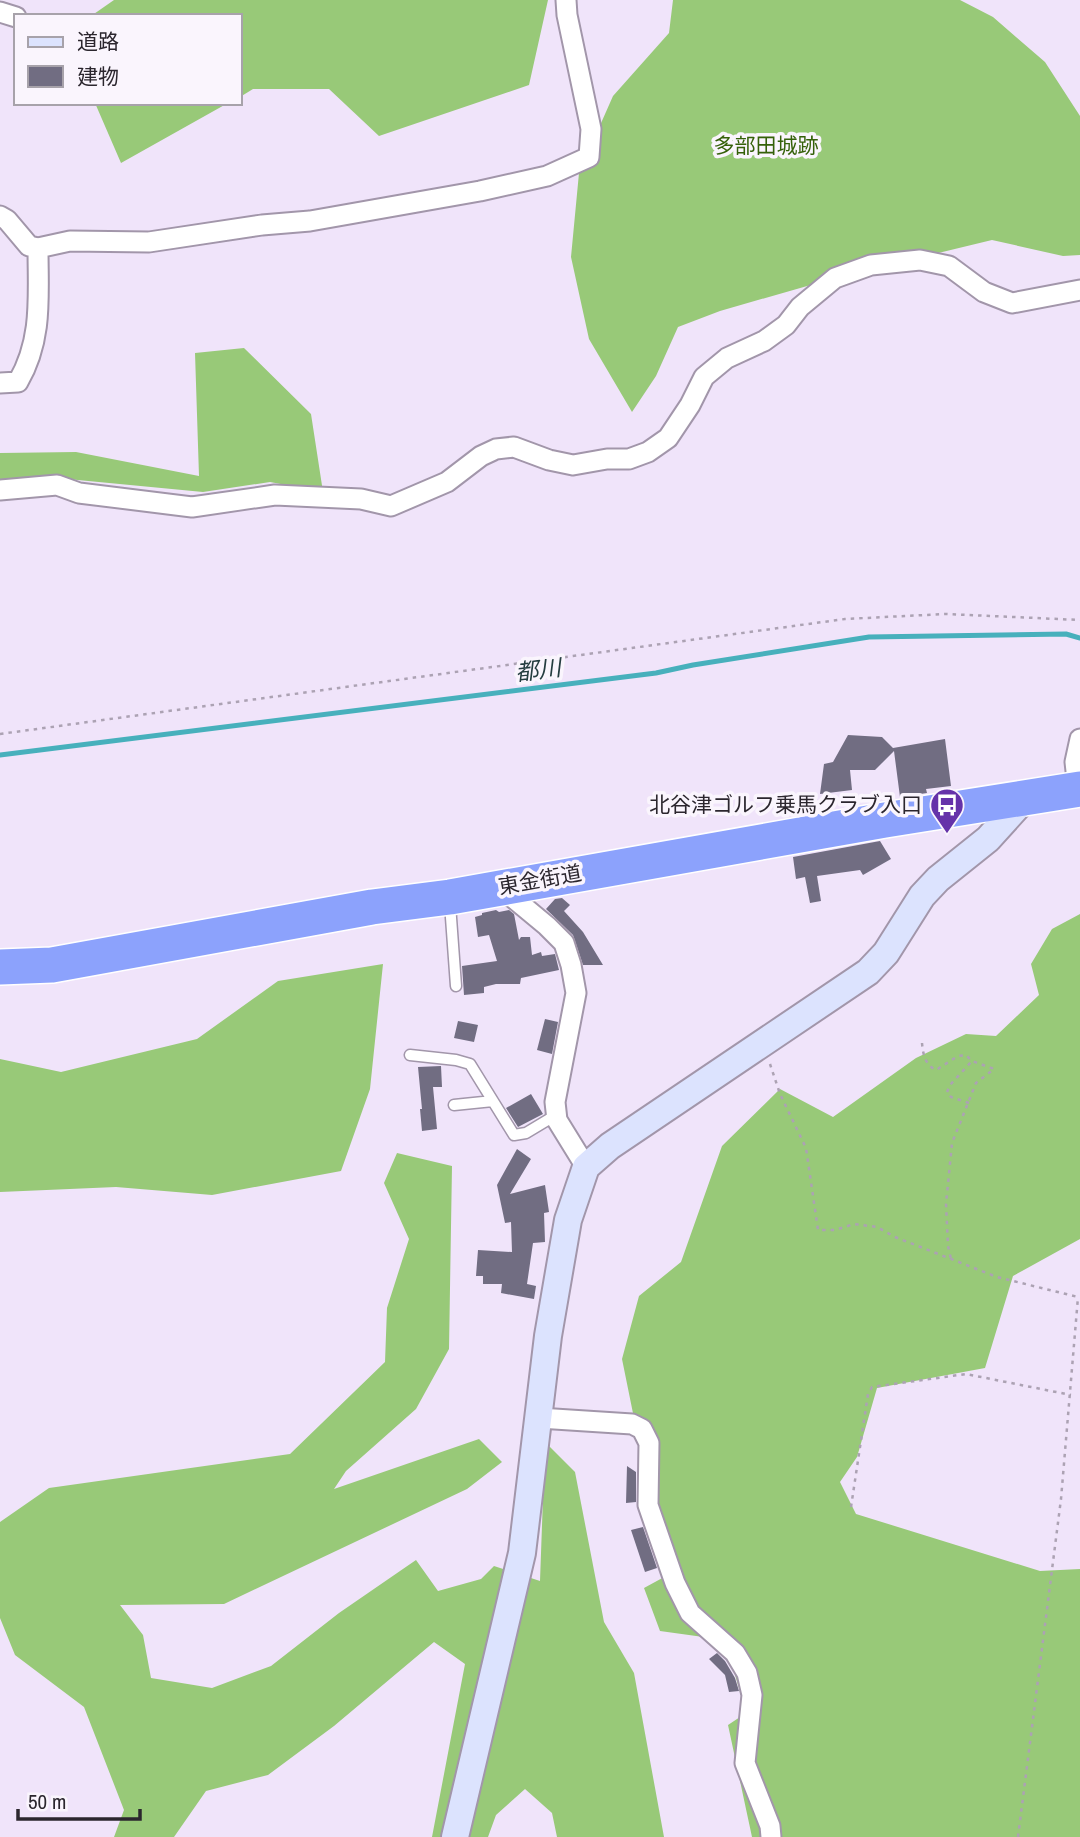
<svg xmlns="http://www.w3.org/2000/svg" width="1080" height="1837" viewBox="0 0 1080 1837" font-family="'Archivo Narrow','Noto Sans JP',sans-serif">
  <rect width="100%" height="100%" fill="#f0e4fa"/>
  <path fill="#98c978" d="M114 0H548L529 85 379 136 329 89H253L240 97V16H91Z
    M673 0H960L993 17 1045 62 1080 116V255L1063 256 992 240 835 278 720 311 678 327 656 376 632 412 589 339 571 257 579 173 613 96 669 33Z
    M95 103H228L121 163Z
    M244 348 311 414 323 492 270 482 203 492 57 478 0 480V453L76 452 199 476 195 353Z
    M1080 914V1239L1013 1276 985 1368 877 1388 857 1457 840 1482 856 1514 1040 1571 1080 1569V1837H752L728 1725 746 1713 725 1640 660 1631 644 1588 666 1576 622 1359 639 1296 681 1262 722 1146 780 1089 833 1117 916 1058 966 1034 996 1036 1039 995 1031 964 1052 929Z
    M383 964 370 1089 341 1171 212 1195 116 1187 0 1192V1059L61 1072 197 1039 278 981Z
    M397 1153 452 1166 449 1349 416 1409 346 1471 334 1489 479 1439 502 1462 467 1489 224 1604 120 1605 143 1635 151 1678 212 1688 271 1666 339 1613 416 1560 438 1591 481 1579 494 1566 540 1581 545 1442 575 1472 604 1622 634 1673 664 1837H557L552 1813 525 1789 496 1815 488 1837H432L465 1664 434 1642 334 1726 268 1775 206 1791 174 1837H114L124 1810 84 1707 15 1655 0 1618V1522L49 1488 290 1454 385 1362 387 1308 409 1239 384 1183Z"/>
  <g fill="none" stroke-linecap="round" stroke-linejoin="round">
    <path stroke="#47b0bc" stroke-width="5" d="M0 755 656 673 693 665 869 637 1066 634 1080 638"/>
  </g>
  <path fill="#716d82" d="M848 735 882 737 893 748 945 739 951 786 926 789 927 793 900 797 894 751 875 770H850L852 790 820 794 824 764 833 762Z
    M880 841 891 859 863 875 860 870 817 876 821 901 810 903 805 877 796 879 793 857Z
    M562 898 570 905 564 911 583 932 603 965H583L573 935 546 909 555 899Z
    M496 910 499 912 509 910 514 914 519 940 521 937H530L532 955 541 952 542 956 555 954 559 970 521 978 520 984H496L484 987V993L464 995 462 966 497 961 489 935 478 937 475 917 482 915V913Z
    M545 1019 558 1022 552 1054 537 1050Z
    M458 1021 478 1025 474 1042 454 1038Z
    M441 1066 442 1087H433L437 1129 422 1131 420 1109H422L418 1067Z
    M531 1094 543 1114 518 1127 506 1108Z
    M517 1149 531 1159 510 1194 545 1185 549 1212 544 1213 545 1242 533 1243 527 1284 536 1286 534 1299 501 1293 502 1284H483V1276H476L478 1250 512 1252 511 1222 505 1223 497 1185Z
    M627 1466 636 1472V1502L626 1503Z
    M643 1527 657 1568 645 1572 631 1530Z
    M717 1653 725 1661 735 1678 739 1691 729 1692 725 1675 709 1659Z"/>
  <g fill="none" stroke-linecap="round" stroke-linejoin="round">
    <g stroke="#a296aa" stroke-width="13">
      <path id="lane" d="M450 904 456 986
        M410 1055 456 1060 470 1064 514 1135 526 1133 556 1115
        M454 1105 493 1101"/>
    </g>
    <g stroke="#a296aa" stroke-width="23">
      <path id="street" d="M0 12 16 17
        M0 216 7 220 29 246 38 248 70 241 149 242 262 225 310 221 480 191 547 176 589 157 591 129 567 15 566 0
        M0 383 18 382C43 339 38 296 38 248
        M0 490 57 485 79 493 192 507 275 495 361 499 391 506 447 482 481 456 496 449 514 447 549 460 573 465 607 459H629L648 452 668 438 690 405 704 377 727 358 764 341 786 325 800 307 835 278 871 265 920 260 949 266 984 292 1012 303 1080 290
        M1078 789 1075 762 1080 739
        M500 887 547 926 564 943 571 965 576 993 555 1102 557 1120 586 1167
        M539 1418 632 1424 642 1429 649 1443 648 1505 675 1583 690 1613 735 1653 747 1673 752 1695 745 1763 770 1826 771 1837"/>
    </g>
    <g stroke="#a296aa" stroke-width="30">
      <path id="secondary" d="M455 1837 522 1553 548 1336 568 1220 586 1167 610 1146 868 972 886 953 922 896 938 879 988 839 1025 798"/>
    </g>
    <g stroke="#fff" stroke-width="38">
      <path id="highway" d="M0 967 52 965 372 907 450 897 885 820 1080 789"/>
    </g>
    <path stroke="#aca2b3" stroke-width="2.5" stroke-dasharray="3.5 5" stroke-linecap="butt" d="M0 734 845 619 946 614 1080 620
      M922 1043C923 1054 925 1065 936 1070L958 1056 966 1055 972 1061 994 1069 976 1083 952 1143 946 1204 948 1246 951 1259
      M770 1064 780 1094 806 1148 818 1230H835L854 1224 877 1227 895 1237 997 1277 1078 1297
      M969 1103 951 1097 947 1092 950 1085 972 1061
      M851 1507 868 1394 872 1387 966 1374 1071 1395
      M1018 1837 1061 1499 1078 1297"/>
    <use href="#lane" stroke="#fff" stroke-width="10"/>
    <use href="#street" stroke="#fff" stroke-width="19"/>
    <use href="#secondary" stroke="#dce3fe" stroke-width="26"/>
    <use href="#highway" stroke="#8ca2fc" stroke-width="35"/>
  </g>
  <defs>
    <g id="bus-pin" transform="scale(1.75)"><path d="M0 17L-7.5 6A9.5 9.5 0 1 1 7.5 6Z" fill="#6532a9" stroke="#faf5fd"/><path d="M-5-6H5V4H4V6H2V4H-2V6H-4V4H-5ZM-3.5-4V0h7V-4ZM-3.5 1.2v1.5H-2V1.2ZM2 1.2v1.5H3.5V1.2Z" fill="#fff"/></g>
  </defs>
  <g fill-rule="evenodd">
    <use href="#bus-pin" x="947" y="805"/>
  </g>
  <g text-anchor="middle" stroke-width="7" stroke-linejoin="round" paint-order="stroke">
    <g font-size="21" fill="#35610a" stroke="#faf5fd">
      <text x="766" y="153">多部田城跡</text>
    </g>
    <g font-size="21" fill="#2b262e" stroke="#faf5fd" text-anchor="end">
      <text x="922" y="812">北谷津ゴルフ乗馬クラブ入口</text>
    </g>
    <g font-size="21" fill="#2b262e" stroke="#faf5fd">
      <text transform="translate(540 880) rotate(-10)" y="7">東金街道</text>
    </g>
    <g font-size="23" font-style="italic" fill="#253d40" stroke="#faf5fd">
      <text transform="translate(538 670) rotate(-7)" y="8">都川</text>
    </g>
  </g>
  <rect x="14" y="14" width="228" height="91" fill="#faf5fd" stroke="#a7a2aa" stroke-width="2"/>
  <rect x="28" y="37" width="35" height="10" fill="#dce3fe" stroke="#a7a2aa" stroke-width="2"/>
  <text x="77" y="49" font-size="21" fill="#2b262e">道路</text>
  <rect x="28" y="66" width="35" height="21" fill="#716d82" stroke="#a7a2aa" stroke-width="2"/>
  <text x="77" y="84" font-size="21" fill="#2b262e">建物</text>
  <path d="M18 1809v10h122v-10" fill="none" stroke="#2b262e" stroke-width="3.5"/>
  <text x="28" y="1809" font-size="21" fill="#2b262e" stroke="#faf5fd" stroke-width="5" paint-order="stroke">50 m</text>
</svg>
